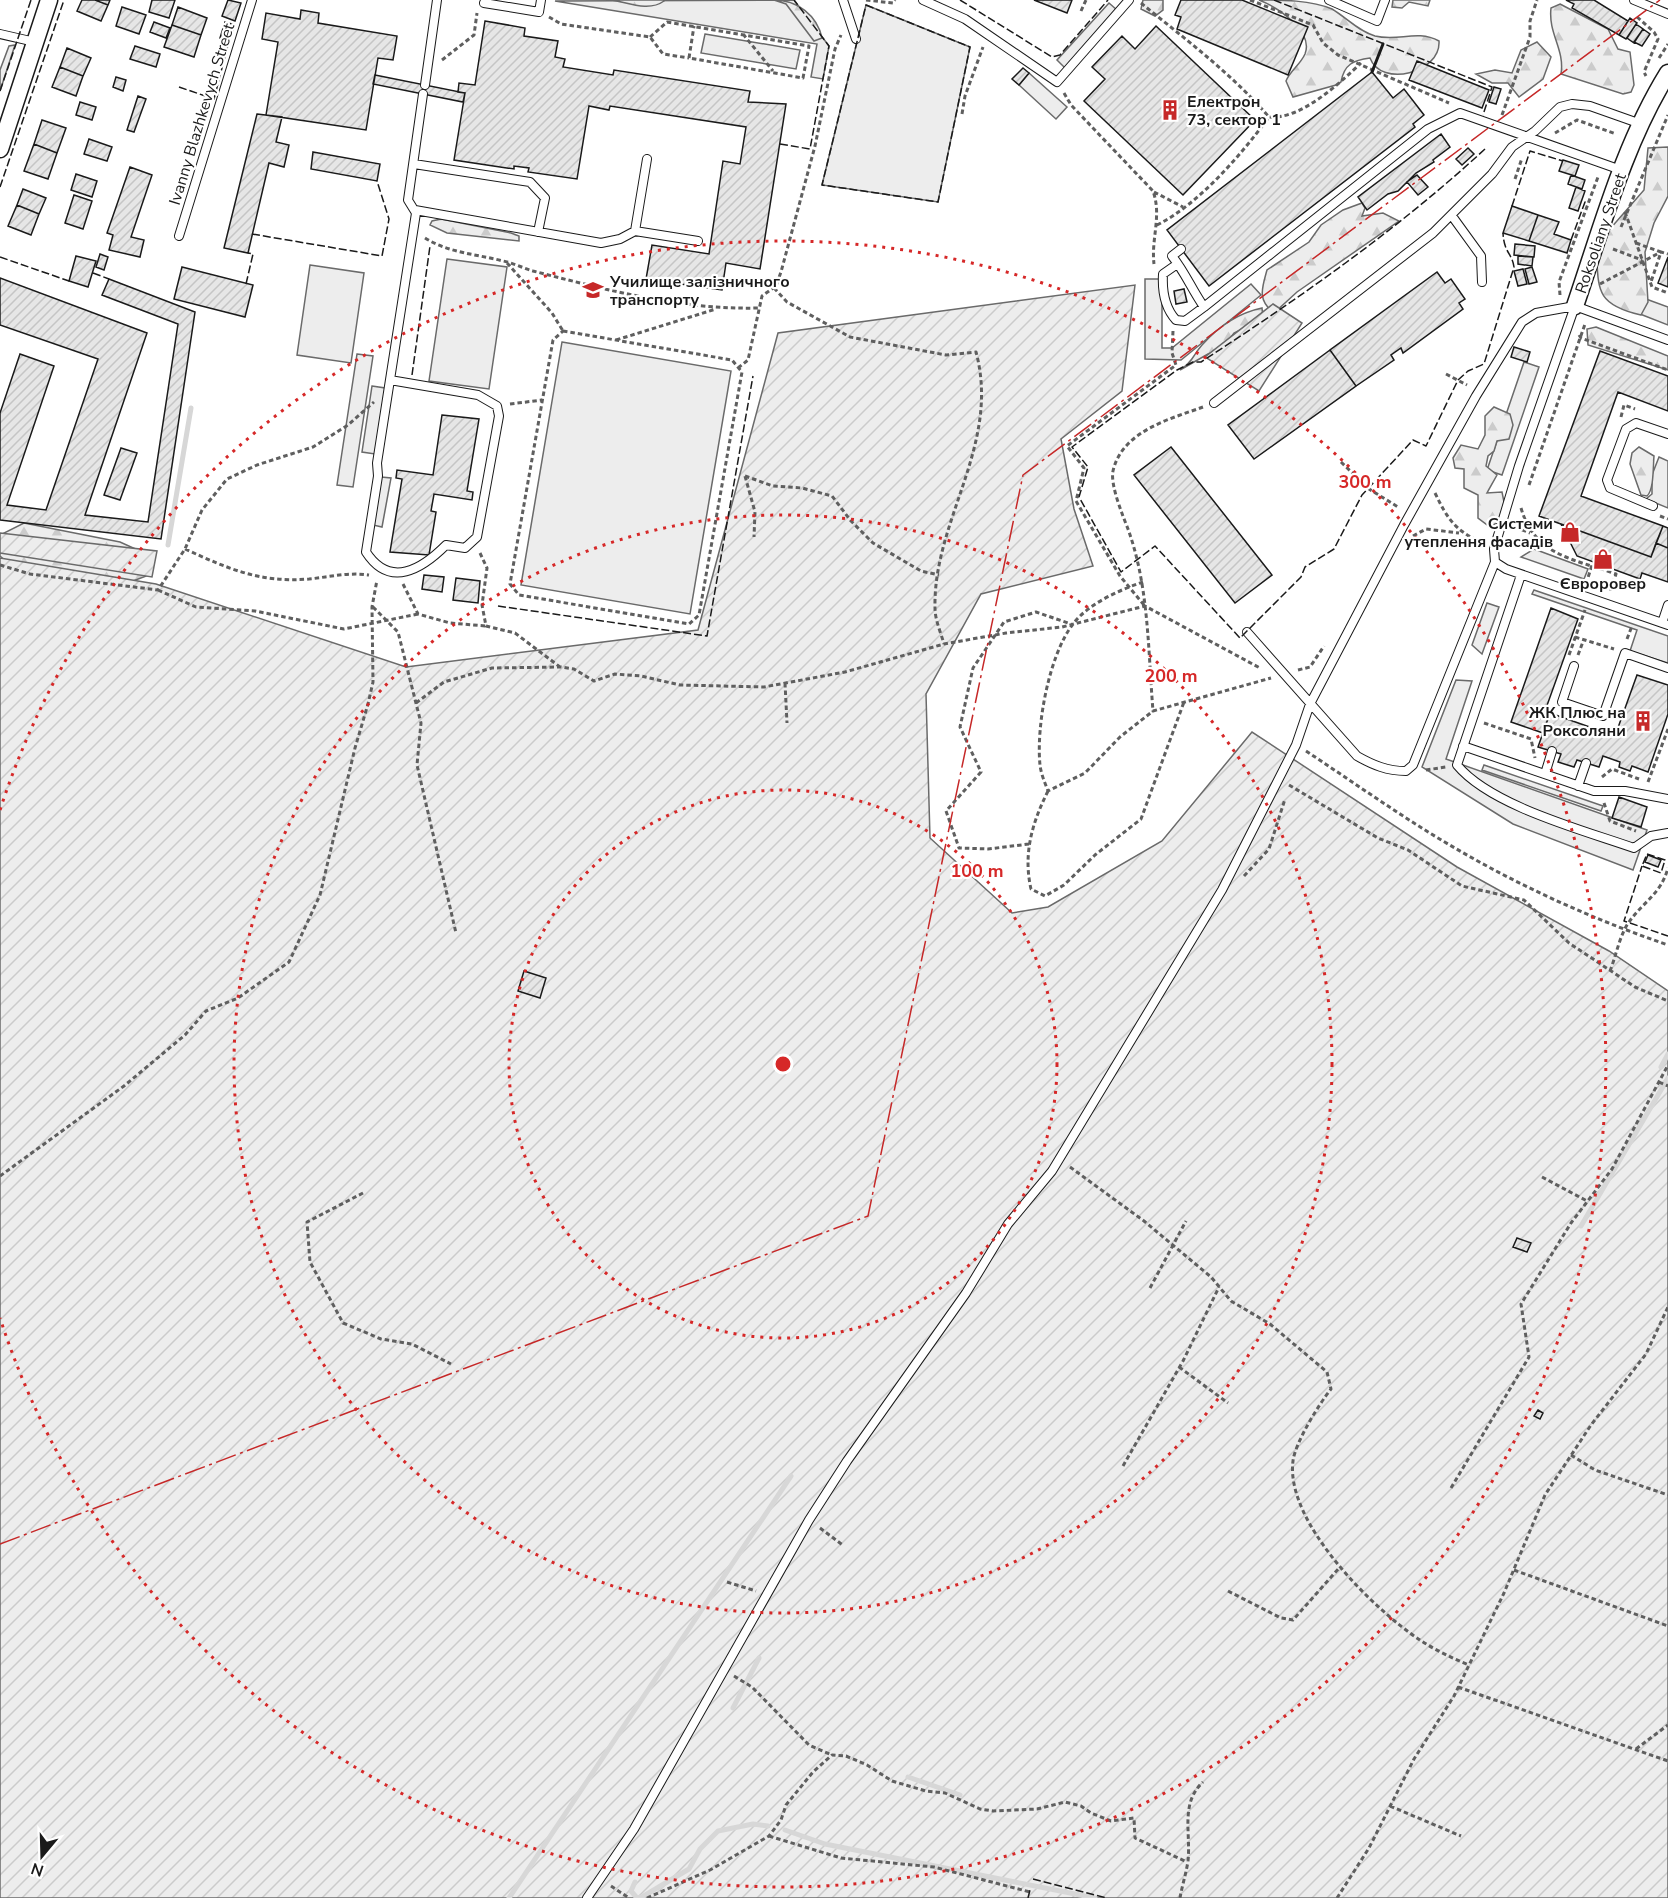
<svg xmlns="http://www.w3.org/2000/svg" width="1668" height="1898" viewBox="0 0 1668 1898" font-family="'Nunito Sans',sans-serif">
  <defs>
    <pattern id="forest-firs" width="22" height="20" patternUnits="userSpaceOnUse" patternTransform="scale(1.5)"><rect width="22" height="20" fill="#ededed"/><path d="M5 1l3.5 6h-7zM16 11l3.5 6h-7z" fill="#cbcbcb"/></pattern>
    <pattern id="garden-furrows" width="10" height="10" patternUnits="userSpaceOnUse" patternTransform="scale(1.5)"><rect width="10" height="10" fill="#ededed"/><path d="M-1 1l2-2M0 10L10 0M9 11l2-2" fill="none" stroke="#cbcbcb"/></pattern>
    <pattern id="building-hatch" width="6" height="6" patternUnits="userSpaceOnUse" patternTransform="scale(1.5)"><rect width="6" height="6" fill="#e6e6e6"/><path d="M-1 1l2-2M0 6l6-6M5 7l2-2" fill="none" stroke="#c5c5c5"/></pattern>
  </defs>
  <rect width="100%" height="100%" fill="#fff"/>
  <path fill="#ededed" stroke="#6a6a6a" stroke-width="1.5" d="M794 0 829 46 823 79 811 77 817 44 555 1Z
    M1109 3 1117 10 1065 68 1057 60Z
    M866 5 970 47 938 202 822 185Z
    M705 34 800 50 796 69 701 53Z
    M15 45 0 91V70L9 46Z
    M1029 73 1067 107 1056 119 1019 85Z
    M447 259 507 267 489 389 429 381Z
    M310 265 364 273 351 363 297 355Z
    M1145 279H1162V348H1172L1251 284 1261 295 1181 360 1145 359Z
    M1646 299 1668 307V325L1640 314Z
    M562 342 731 371 690 614 521 585Z
    M357 354 373 356 353 487 337 485Z
    M1524 362 1539 367 1502 475 1487 470Z
    M372 386 385 388 375 454 362 452Z
    M1659 457 1668 461V508L1646 499 1652 494V475Z
    M381 477 391 478 382 527 373 525Z
    M1534 549 1588 569 1584 579 1521 557Z
    M1534 590 1668 636V663L1630 651 1637 630 1532 594Z
    M1487 603 1499 607 1482 654 1472 645Z
    M1456 680 1472 681 1446 759 1647 830 1633 870 1513 824 1422 767Z
    M1484 765 1603 806 1601 811 1482 770Z"/>
  <path fill="url(#forest-firs)" stroke="#6a6a6a" stroke-width="1.5" d="M612 0H664V1C649 12 629 3 612 0Z
    M774 0C797 0 817 15 822 38L814 41 786 4Z
    M1143 0H1163V10L1155 16 1141 9Z
    M1259 0C1282 0 1311 0 1332 9 1347 18 1358 31 1375 36 1399 42 1416 29 1439 41 1441 73 1381 88 1370 58 1354 60 1344 64 1341 82L1336 85 1293 97 1286 81C1290 71 1300 65 1305 54 1314 31 1277 7 1259 0Z
    M1393 0H1430L1428 6 1409 2 1402 8 1392 7Z
    M1560 4 1608 29 1618 49 1630 52 1634 85 1631 92 1623 94 1561 74C1565 49 1548 34 1551 8Z
    M1537 42 1551 57 1543 79 1519 97 1508 83H1492L1476 74 1495 70 1512 73 1521 50Z
    M1668 147V196L1654 223 1645 252 1648 302 1641 315C1593 304 1599 288 1596 245L1644 190 1648 148Z
    M1362 203 1365 208 1362 216 1383 213 1399 221 1297 292 1274 313C1257 300 1262 288 1267 270L1309 242 1321 225 1343 210Z
    M441 219 511 233 519 236V241L447 233 430 225 432 221Z
    M1262 308 1263 318 1234 333 1221 350 1208 354 1180 370C1193 362 1193 355 1202 345 1218 327 1238 313 1262 308Z
    M1596 327 1668 356V370L1588 345 1587 329Z
    M1494 407 1510 414 1513 425 1509 439 1497 441 1494 451 1488 456 1486 466 1497 475 1487 493 1502 492 1504 502 1500 521 1490 527 1478 518V495L1464 488V469L1455 468 1453 458 1461 445 1478 449 1485 435V416Z
    M1639 447 1654 456C1653 467 1654 490 1647 496L1641 495 1630 464 1632 453Z
    M24 523 120 542 151 556 149 575 117 587 9 564 0 556V535Z"/>
  <path fill="url(#garden-furrows)" stroke="#6a6a6a" stroke-width="1.5" d="M1135 285 1122 391 1061 439 1074 509 1093 566 981 594 926 694 930 838 1012 913 1048 907 1162 841 1252 732 1457 867 1609 951 1668 991V1898H0V558L156 584 406 667 698 630 778 333Z
    M1273 304 1302 323 1259 391 1205 357Z
    M0 533 157 551 152 577 0 553Z"/>
  <g fill="none" stroke-linecap="round" stroke-linejoin="round">
    <path stroke="#d7d7d7" stroke-width="5" d="M168 545 191 408
      M1661 1067 1668 1054
      M1581 1226 1668 1078
      M733 1708 759 1658
      M908 1777 960 1795
      M785 1830 825 1844 1095 1898
      M635 1882 631 1891 637 1898 642 1897 689 1869 700 1849 718 1831 753 1824 768 1826
      M509 1898 791 1476"/>
  </g>
  <path fill="url(#building-hatch)" stroke="#1a1a1a" stroke-width="1.5" d="M82 0H95L108 5 101 21 77 11Z
    M95 0H110L108 5Z
    M152 0H175L169 18 149 12Z
    M228 0 241 3 235 21 222 16Z
    M1034 0H1072L1067 13Z
    M1181 0H1242L1308 27 1288 75 1177 29 1181 17 1175 15Z
    M1566 0H1594L1628 21 1619 35 1572 8 1574 4Z
    M122 7 146 15 139 34 116 26Z
    M178 7 207 18 201 35 172 25Z
    M301 10 319 13 318 23 397 36 393 60 378 58 366 130 266 115 278 42 262 39 266 13 300 19Z
    M1630 18 1637 23 1626 39 1619 35Z
    M485 21 525 28 524 36 558 41 555 57 565 59 563 67 613 75 614 70 750 91 748 102 786 104 760 269 726 263 722 290 646 279 652 245 709 254 723 161 740 164 746 127 610 106 609 110 589 106 577 179 528 172 529 168 514 166V169L454 160 465 93 458 92 459 83 475 85Z
    M154 22 170 28 166 38 150 32Z
    M225 22 235 25 229 41 220 38Z
    M1636 24 1643 29 1634 43 1627 38Z
    M172 25 201 35 194 57 164 47Z
    M1156 26 1255 120 1183 195 1084 101 1105 79 1092 67 1122 36 1135 49Z
    M1643 29 1650 34 1642 46 1634 42Z
    M135 46 160 54 156 67 130 59Z
    M67 48 91 58 83 76 60 67Z
    M1417 61 1489 90 1482 108 1409 80Z
    M60 67 83 76 76 96 52 87Z
    M1023 68 1029 73 1019 85 1012 79Z
    M1372 72 1393 98 1404 89 1424 115 1413 124 1415 127 1209 286 1167 230Z
    M375 75 465 93 463 102 373 84Z
    M116 77 126 80 123 91 113 87Z
    M1494 87 1501 89 1496 104 1489 102Z
    M138 96 146 99 134 132 127 130Z
    M80 102 96 107 92 120 76 115Z
    M257 114 282 117 276 142 289 145 284 167 269 163 248 253 224 248Z
    M42 120 66 128 57 153 34 144Z
    M1441 134 1450 147 1433 160 1434 162 1416 173 1398 191 1388 194 1367 210 1358 197Z
    M89 139 112 147 107 161 84 154Z
    M34 144 57 153 48 179 24 171Z
    M1468 148 1474 154 1462 165 1456 159Z
    M313 152 380 164 377 181 311 169Z
    M1563 160 1579 165 1575 176 1559 171Z
    M130 167 152 175 131 237 144 240 140 257 109 250 113 235 107 233Z
    M76 174 97 181 92 197 71 190Z
    M1417 175 1428 187 1418 195 1407 182Z
    M1571 175 1585 180 1582 189 1568 184Z
    M1576 187 1585 191 1578 211 1569 208Z
    M23 189 46 198 39 214 17 205Z
    M74 195 92 201 83 229 65 223Z
    M17 205 39 214 31 235 8 226Z
    M1512 206 1538 215 1529 241 1503 233Z
    M1538 215 1559 222 1554 234 1571 240 1567 253 1529 241Z
    M1515 244 1535 246 1534 257 1514 255Z
    M100 254 108 257 104 270 96 267Z
    M76 256 96 261 88 287 69 281Z
    M1518 256 1533 257 1532 266 1518 264Z
    M1668 257V287L1658 283Z
    M182 267 253 285 245 317 174 299Z
    M1532 267 1537 282 1529 284 1525 269Z
    M1523 269 1527 284 1518 286 1514 271Z
    M1437 272 1445 283 1451 279 1465 299 1459 303 1463 309 1403 353 1401 348 1391 355 1394 360 1356 386 1330 350Z
    M0 278 147 333 85 515 148 522 178 324 102 295 109 279 195 312 161 539 0 520V413L20 354 54 366 7 505 46 510 98 359 0 325Z
    M1184 289 1187 302 1176 304 1174 291Z
    M1514 347 1530 352 1527 362 1511 357Z
    M1330 350 1356 386 1254 459 1228 425Z
    M1600 351 1668 376V411L1618 392 1581 496 1663 526 1651 557 1539 516Z
    M442 415 479 419 467 491 473 492 472 500 434 494 431 511 436 512 429 555 390 552 402 479 396 478 397 470 433 475Z
    M1171 447 1272 575 1235 603 1134 475Z
    M121 448 137 453 120 500 104 495Z
    M1561 524 1651 557 1656 543 1668 548V582L1642 573 1640 579 1577 556Z
    M1663 526 1668 528V548L1656 543Z
    M424 575 444 577 442 592 422 589Z
    M456 578 480 581 478 603 453 600Z
    M1551 608 1578 619 1545 711 1550 713 1543 733 1511 722Z
    M1637 675 1668 685V714L1648 772 1632 766 1630 771 1619 767 1620 762 1603 756 1599 767 1577 760 1574 767 1558 762 1561 754 1538 747 1550 713 1615 736Z
    M1619 797 1647 807 1641 827 1612 818Z
    M1648 855 1661 860 1658 867 1645 862Z
    M524 971 546 978 540 998 518 991Z
    M1517 1238 1531 1243 1527 1252 1513 1247Z
    M1538 1410 1543 1413 1540 1419 1534 1416Z"/>
  <g fill="none" stroke-linecap="round" stroke-linejoin="round">
    <g stroke="#1a1a1a" stroke-width="10">
      <path id="lane" d="M843 0 856 39
        M923 0 965 19 1057 82 1129 0
        M1329 0 1377 21 1385 0
        M1634 0 1668 14
        M484 3 539 12 541 0
        M0 34 35 42
        M425 85 437 0
        M414 164 530 182 545 198 538 232
        M415 210 601 243 620 239 635 231 698 241
        M1452 216 1481 256 1482 282
        M635 231 647 159
        M179 236 252 0
        M1181 249 1172 256C1185 272 1192 290 1204 307L1428 129 1460 113 1621 170
        M1173 267 1163 274C1162 291 1164 307 1176 320L1185 321 1204 307
        M1575 306 1668 340
        M390 380 478 395 497 406 499 416 477 537 465 548 446 545C422 569 390 589 366 552L378 476 377 463 416 213 408 200 423 94
        M1214 403 1433 233 1492 174 1512 147 1535 131 1560 107 1572 104 1590 106 1641 124
        M1653 506 1610 488 1607 480 1626 429 1636 423 1668 434
        M1495 562 1506 569 1668 625
        M1521 575 1457 765C1491 806 1583 830 1634 848L1651 836 1668 833
        M1662 623 1668 605
        M1247 632 1357 756C1373 765 1387 771 1406 771L1413 765 1495 562 1494 549 1519 466 1575 306
        M1574 666 1562 702 1603 716 1625 653 1668 668
        M1463 746 1594 791H1625L1668 799
        M1545 774 1552 751
        M1578 786 1586 763
        M587 1898 634 1829 809 1520 847 1461 966 1293 1008 1224 1052 1171 1222 890 1296 745 1310 704 1404 525 1476 396 1522 322 1536 313 1575 306"/>
    </g>
    <g stroke="#1a1a1a" stroke-width="19">
      <path id="street" d="M0 149 49 0
        M1575 306C1602 227 1624 144 1668 73"/>
    </g>
    <path stroke="#5f5f5f" stroke-width="3" stroke-dasharray="4.5 3" stroke-linecap="butt" d="M866 0 893 3 895 0
      M1250 0 1313 25 1323 43 1338 55 1449 103
      M1141 3C1185 39 1231 73 1269 117
      M1081 11 1086 0
      M549 17 561 24 650 37 663 54 689 58
      M1637 17 1654 32 1658 39 1644 72 1646 76
      M743 34 773 71
      M650 37 667 22 809 46 803 78 689 58 694 26
      M1659 58 1668 44
      M442 60 474 35 477 13
      M1064 93 1071 105 1153 191C1162 216 1151 238 1154 264
      M962 114 965 96 983 47
      M1502 115 1530 37V21L1537 0
      M1555 133 1577 120 1616 134
      M1515 179 1522 158
      M1154 192 1183 207
      M1625 212 1652 287 1668 293
      M1157 225C1199 204 1241 155 1269 117 1300 120 1339 84 1361 63
      M1621 227 1668 115
      M425 238C449 253 476 254 503 261 513 263 523 268 533 271 607 290 682 310 758 308
      M1636 243 1661 252 1651 282
      M1613 249 1642 260
      M507 263 552 313 563 331
      M1600 284 1661 252 1668 254
      M774 288 787 302 850 337 946 355 976 352C1001 445 933 520 935 608 935 620 941 633 944 644
      M1560 295 1559 282 1598 177
      M563 331 732 360 742 372 699 615 689 624 519 595 510 584 553 340Z
      M1579 335 1581 338 1668 370
      M616 340 716 309
      M738 368 748 360 762 296 776 286 781 272 815 146 835 49 841 35
      M1446 374 1467 385
      M510 404 542 400
      M1203 407C1170 419 1122 431 1113 471 1110 485 1123 516 1128 529 1149 587 1148 650 1153 711L1271 678
      M1621 417 1624 405 1635 409
      M1341 462 1369 489 1398 507
      M745 476 773 486 802 488 832 496 851 521 873 543 921 571 939 575
      M745 476 755 512 754 537
      M1529 485 1585 324
      M1435 493C1448 520 1455 530 1482 543
      M1521 508C1535 556 1574 559 1616 574L1610 592
      M1660 516 1668 519
      M1515 527 1530 533
      M1413 536 1426 529 1459 533
      M185 549C229 569 260 583 309 579 329 577 349 572 369 575
      M480 553 487 568 482 605 486 626 515 633 560 667
      M0 565 30 574 158 590 185 549 202 510 227 479 257 465 313 447 348 425 374 402
      M1143 582C1119 590 1088 604 1073 624 1049 655 1036 726 1040 765 1041 774 1045 783 1048 791L1085 773 1120 737 1153 711
      M403 584 418 614 450 623 486 626
      M1586 584 1592 565
      M158 590 196 607 255 611 344 629 418 614
      M1144 605 1120 576 1076 501 1084 468 1067 446 1176 365 1172 353 1173 331
      M373 607 398 632 421 723 417 765 456 933
      M1575 637 1614 649
      M1627 639 1632 626
      M1569 655 1585 610
      M1578 655 1584 639
      M1298 670 1310 667 1324 646
      M785 683 787 723
      M416 703 444 682 492 668 561 667 574 669 594 681 615 674 641 676 680 685 764 687 845 672 944 644 1006 633 1062 627 1145 606 1260 668
      M1484 723 1531 739 1535 758
      M1306 751C1353 782 1399 815 1448 844 1517 885 1592 919 1668 945
      M1426 770 1446 767
      M1602 777 1612 769 1639 779
      M1648 782 1668 729
      M1289 785 1378 838 1408 850 1462 886 1524 900 1569 943 1635 987 1668 1001
      M1048 791C1032 823 1023 854 1031 889L1045 896 1064 885 1095 855 1141 819 1184 702
      M1604 803 1610 821 1636 831
      M1029 844 988 849 959 848 946 811 981 772 960 727 973 668 1004 622 1036 612 1071 624
      M1244 876 1269 849 1285 799
      M1610 971C1616 956 1620 934 1629 922 1643 902 1661 894 1668 868
      M1659 1082 1668 1086
      M1070 1167 1144 1221 1211 1277 1231 1301 1270 1324 1327 1372 1331 1389C1319 1404 1295 1443 1293 1461 1285 1522 1373 1609 1420 1640 1435 1650 1452 1658 1469 1665
      M0 1176 124 1086 185 1035 206 1011 238 998 289 962 320 895 355 748 368 704 373 682 372 607 377 580
      M1542 1177 1587 1201
      M363 1193 307 1222 310 1262 343 1323 381 1339 412 1344 451 1364
      M1150 1288 1186 1221
      M1179 1367 1228 1403
      M1571 1455 1595 1470 1668 1495
      M1123 1466 1183 1361 1219 1287
      M1451 1488 1529 1357 1521 1304 1571 1223 1612 1169 1668 1065
      M820 1528 844 1546
      M1514 1570 1668 1626
      M727 1582 756 1591
      M1228 1591 1281 1618 1293 1620 1340 1567
      M734 1676 752 1687 809 1745 832 1755
      M1458 1687 1668 1761
      M1636 1749 1668 1725
      M1390 1806 1461 1836
      M769 1836 841 1858 934 1867 1030 1892
      M611 1886 629 1898
      M647 1898 710 1870 769 1836 781 1820 786 1805 813 1772 832 1755 846 1756 867 1765 892 1781 926 1791 945 1793 980 1809 993 1811 1037 1809 1065 1802 1081 1806 1091 1813 1111 1821 1134 1818 1135 1838 1187 1862
      M1180 1898C1182 1886 1186 1874 1188 1861 1191 1833 1180 1803 1203 1782
      M1337 1898 1369 1848 1414 1759 1454 1696 1504 1593 1545 1495 1591 1425 1646 1354 1668 1307"/>
    <use href="#lane" stroke="#fff" stroke-width="8"/>
    <use href="#street" stroke="#fff" stroke-width="16"/>
    <path stroke="#1a1a1a" stroke-width="1.5" stroke-dasharray="8 3" stroke-linecap="butt" d="M960 0 1052 57 1060 55 1108 0
      M1274 0 1492 87 1483 115
      M866 5 970 47 938 202 822 185Z
      M179 87 214 99 229 41
      M0 91 31 0
      M780 144 810 149 829 46 794 0
      M1485 149C1397 230 1301 297 1201 362H1193L1177 370 1072 447 1088 467 1079 497 1121 572 1155 546 1240 638 1301 577 1305 567 1334 549 1362 495 1413 440 1426 446 1458 380 1468 371 1484 364 1514 267C1512 253 1504 253 1503 233
      M0 187 64 0
      M1512 206 1530 151 1563 161
      M252 234 382 256 389 219 377 181
      M1571 240 1585 202 1582 201
      M0 257 69 281
      M93 273 109 279
      M246 284 253 254 248 253
      M412 375 430 246
      M498 606 707 636 753 376
      M1647 854 1665 860 1661 873 1642 866Z
      M1627 922 1624 921 1642 866
      M1630 923 1668 936
      M1033 1879 1107 1898
      M1028 1898 1030 1890"/>
    <path stroke="#1a1a1a" stroke-width="3" d="M1372 72 1383 44"/>
    <path stroke="#c62828" stroke-width="1.5" stroke-dasharray="21 4.5 3 4.5" stroke-linecap="butt" d="M0 1544 868 1216 1023 475 1660 0"/>
  </g>
  <g fill="none" stroke="#d62828" stroke-width="3" stroke-dasharray="3 6">
    <circle cx="783" cy="1064" r="274"/>
    <circle cx="783" cy="1064" r="549"/>
    <path d="M0 810A823 823 0 1 1 0 1318"/>
  </g>
  <defs>
    <g id="building-bare" transform="scale(1.62)"><path d="M-4-6H4V6H1V3H-1V6H-4ZM-2.5-4.3h1.7v1.8h-1.7ZM.8-4.3h1.7v1.8H.8ZM-2.5-1h1.7V.8h-1.7ZM.8-1h1.7V.8H.8Z" fill="#c62828" stroke="#fff" stroke-width="2.5" paint-order="stroke"/></g>
    <g id="university-bare" transform="scale(1.62)"><path d="M0-5L7-2L0 1L-7-2ZM-4 1L0 2.5L4 1V4Q0 6-4 4Z" fill="#c62828" stroke="#fff" stroke-width="2.5" paint-order="stroke"/></g>
    <g id="shop-bare" transform="scale(1.62)"><path d="M-5-2.5h2.3a2.7 3.5 0 0 1 5.4 0H5L5.5 6h-11ZM-1.5-2.5h3a1.5 2.3 0 0 0-3 0Z" fill="#c62828" stroke="#fff" stroke-width="2.5" paint-order="stroke"/></g>
  </defs>
  <g fill-rule="evenodd">
    <use href="#building-bare" x="1170" y="110"/>
    <use href="#university-bare" x="593" y="290"/>
    <use href="#shop-bare" x="1570" y="532"/>
    <use href="#shop-bare" x="1603" y="559"/>
    <use href="#building-bare" x="1643" y="721"/>
  </g>
  <g text-anchor="middle" stroke-width="4.5" stroke-linejoin="round" paint-order="stroke">
    <g font-size="16" font-weight="bold" fill="#1a1a1a" stroke="#fff" text-anchor="start">
      <text x="1187" y="107">Електрон<tspan x="1187" dy="18">73, сектор 1</tspan></text>
      <text x="610" y="287">Училище залізничного<tspan x="610" dy="18">транспорту</tspan></text>
      <text x="1553" y="529" text-anchor="end">Системи<tspan x="1553" dy="18">утеплення фасадів</tspan></text>
      <text x="1603" y="589" text-anchor="middle">Євроровер</text>
      <text x="1626" y="718" text-anchor="end">ЖК Плюс на<tspan x="1626" dy="18">Роксоляни</tspan></text>
    </g>
    <g font-size="16" fill="#1a1a1a" stroke="#fff">
      <text transform="translate(201 114) rotate(-73)" y="6">Ivanny Blazhkevych Street</text>
      <text transform="translate(1600 233) rotate(-71)" y="6">Roksoliany Street</text>
    </g>
  </g>
  <circle cx="783" cy="1064" r="9" fill="#d62828" stroke="#fff" stroke-width="3"/>
  <g font-size="18" text-anchor="middle" font-weight="bold" fill="#d62828" stroke="#fff" stroke-width="4.5" stroke-linejoin="round" paint-order="stroke">
    <text x="1365" y="488">300 m</text>
    <text x="1171" y="682">200 m</text>
    <text x="977" y="877">100 m</text>
  </g>
  <g transform="translate(42 1856) rotate(199)" stroke="#ffffff" stroke-width="4.5" paint-order="stroke">
  <path d="M0-4.5L10 22L0 15L-10 22Z" fill="#1a1a1a"/>
  <text y="-9" font-size="16" font-weight="bold" text-anchor="middle" fill="#1a1a1a">N</text>
  </g>
</svg>
